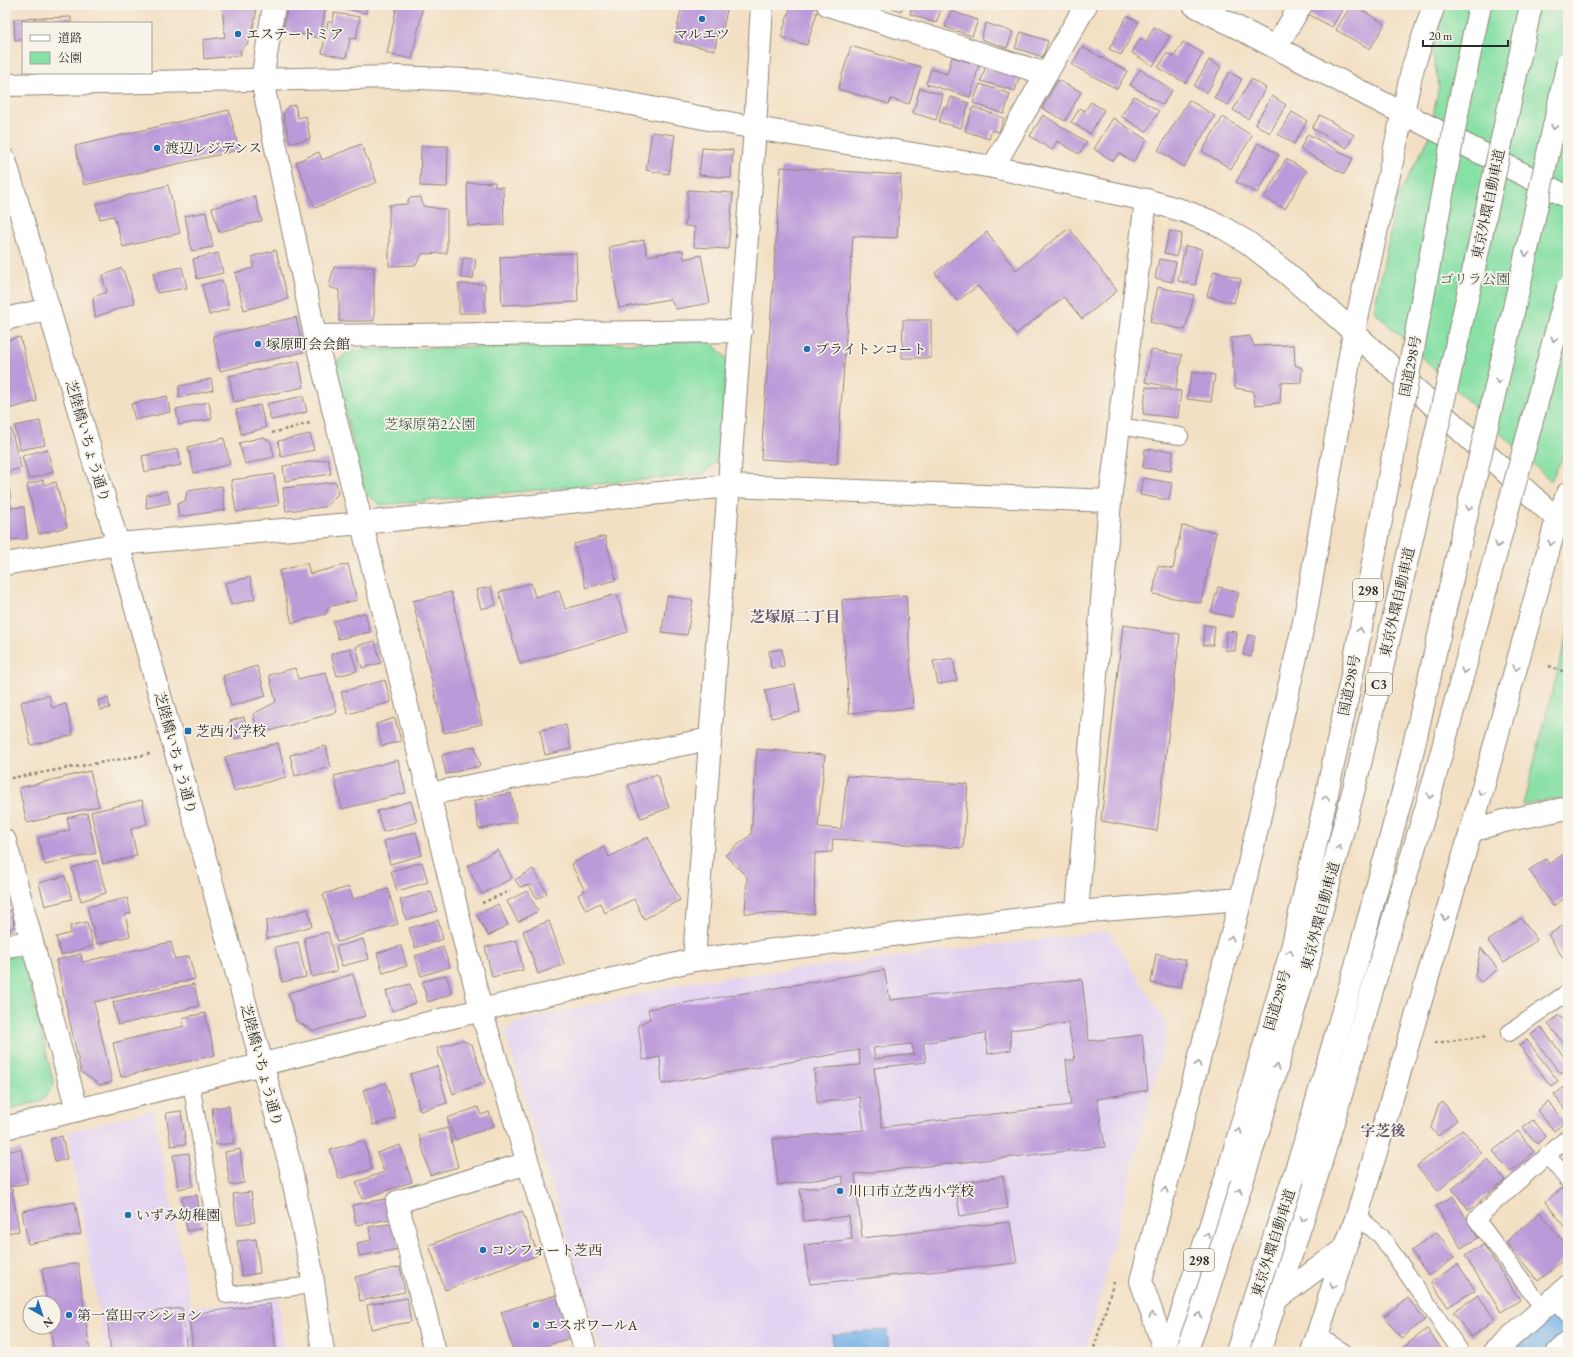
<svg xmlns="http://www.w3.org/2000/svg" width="1573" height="1357" viewBox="0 0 1573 1357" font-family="'EB Garamond','Noto Serif JP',serif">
  <rect width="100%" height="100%" fill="#f7f3e8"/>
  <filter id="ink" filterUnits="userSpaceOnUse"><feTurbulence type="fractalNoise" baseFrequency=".025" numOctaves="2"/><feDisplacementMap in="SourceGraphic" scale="8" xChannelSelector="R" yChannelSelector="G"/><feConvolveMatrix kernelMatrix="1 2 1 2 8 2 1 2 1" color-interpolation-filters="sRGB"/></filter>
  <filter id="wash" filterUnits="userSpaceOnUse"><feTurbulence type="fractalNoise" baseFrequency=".012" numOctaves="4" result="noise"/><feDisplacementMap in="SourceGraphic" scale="16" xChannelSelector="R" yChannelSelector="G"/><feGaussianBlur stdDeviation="0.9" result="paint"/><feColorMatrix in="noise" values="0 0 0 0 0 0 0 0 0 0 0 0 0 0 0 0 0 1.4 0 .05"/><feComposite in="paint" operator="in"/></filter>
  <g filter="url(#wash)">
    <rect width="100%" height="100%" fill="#f3e0c4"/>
    <path fill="#e3d3f2" d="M1109 931 1168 1027 1086 1352H602L505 1033 514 1023 690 982Z
      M153 1110 191 1307 278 1298 284 1352H106L68 1132Z"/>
    <path fill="#87e0a5" stroke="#598668" d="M1444 5H1568V445L1551 481 1374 311 1397 198 1429 138 1439 85 1432 52Z
      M710 341 727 359 719 459 703 474 381 505 365 493 334 365 350 350Z
      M1568 631V797L1523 805Z
      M15 956 24 959 54 1085 42 1101 5 1110V958Z"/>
    <path fill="#76b4e9" stroke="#50708a" d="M887 1329 889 1352H834L832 1335Z"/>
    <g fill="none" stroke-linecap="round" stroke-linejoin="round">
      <path stroke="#76b4e9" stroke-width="51" d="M1527 1352 1568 1315"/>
    </g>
    <g id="blocks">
      <path fill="#bc9ad9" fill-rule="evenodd" d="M222 5H255L256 15 252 31 248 43 240 51 241 55 204 59 203 40 225 37Z
        M288 5H326L320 38 283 31Z
        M336 5H368L366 13 336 7Z
        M397 5 423 6 412 59 387 54Z
        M682 5H728L722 33 718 32 715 50 674 42Z
        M791 5H804L818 9 807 45 781 37Z
        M882 5H903L901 11Z
        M912 5H937L942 7 936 23 910 14Z
        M1313 5H1345L1332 27 1308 14Z
        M1351 5H1354L1385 24 1370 49 1336 30Z
        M951 11 978 20 972 36 945 27Z
        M334 13 360 17 356 39 350 38 346 58 322 53 328 22H333Z
        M1127 16 1139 22 1121 55 1109 49Z
        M71 17V23H23V40H15L14 19Z
        M986 23 1013 32 1007 48 981 39Z
        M1154 27 1170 36 1153 66 1132 53 1140 38 1146 42Z
        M1021 32 1048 41 1043 57 1015 48Z
        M1183 42 1203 53 1186 83 1158 68 1167 53 1174 57Z
        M851 46 921 67 909 104 891 99 889 104 838 89Z
        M1082 47 1127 71 1117 89 1072 65Z
        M952 57 979 65 970 97 926 84 931 69 947 74Z
        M1209 60 1221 67 1207 93 1194 86Z
        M986 65 1020 75 1015 91 981 81Z
        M1140 69 1172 90 1163 105 1130 85Z
        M1229 72 1242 79 1228 105 1214 98Z
        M1251 79 1266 88 1248 119 1233 110Z
        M1058 80 1081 92 1065 121 1042 108Z
        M980 84 1010 94 1004 114 973 103Z
        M920 88 943 95 936 120 913 113Z
        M1134 96 1159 111 1146 132 1121 116Z
        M1272 96 1286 105 1270 133 1255 124Z
        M951 97 969 103 961 128 939 122 943 108 947 109Z
        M1189 100 1215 116 1184 167 1158 150Z
        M1091 102 1104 110 1090 134 1071 122 1080 108 1085 111Z
        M295 105 298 118 306 116 310 139 290 143 283 113 289 106Z
        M973 107 1004 118 999 132 992 130 989 139 965 131Z
        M229 110 239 150 84 185 75 146Z
        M1292 112 1307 121 1294 144 1278 134Z
        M1043 115 1087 142 1079 154 1057 141 1052 150 1030 136Z
        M1320 115 1354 135 1347 148 1312 128Z
        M1223 117 1252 136 1231 169 1202 151Z
        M1113 118 1147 140 1133 162 1119 153 1113 161 1094 149Z
        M652 132 675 135 669 174 646 170Z
        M1308 134 1353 159 1344 174 1300 149Z
        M1258 143 1279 155 1257 193 1236 182Z
        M361 144 377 182 315 208 296 162 319 152 322 160Z
        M421 146H448L447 187 420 186Z
        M702 148 733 150 731 178 699 175Z
        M1286 159 1307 171 1285 209 1264 197Z
        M781 167 901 175 897 238 853 236 837 464 761 459Z
        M495 182V187H503L504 225 468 226 467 183Z
        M168 185 180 233 123 247 114 216 100 219 96 204Z
        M688 190 733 193 728 249 694 247 695 227 685 226Z
        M255 196 262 221 219 232 212 208Z
        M421 197 423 206 447 210V253L422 254 416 265 389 266V205L407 204 409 198Z
        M206 212 213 247 192 251 185 216Z
        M1069 228 1117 291 1082 319 1064 297 1016 334 978 286 957 301 935 273 987 232 1016 270Z
        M1170 231 1182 234 1176 257 1164 253Z
        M644 240 647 256 683 250 684 259 701 255 710 303 676 309 670 299 619 308 609 247Z
        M1185 246 1202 249 1195 285 1178 281Z
        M276 250 288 299 244 310 235 273 253 268V256Z
        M218 253 223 273 197 279 193 259Z
        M576 253 578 302 502 305 500 257Z
        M463 258 476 259 473 279 461 278Z
        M1159 259 1176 262 1172 282 1155 278Z
        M182 267 187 288 157 293 153 273Z
        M334 267H374V321H339V290L329 287Z
        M122 268 135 303 95 317 93 297 107 292 102 276Z
        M1214 271 1241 279 1234 303 1207 296Z
        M222 280 229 309 209 315 202 285Z
        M459 284H485V313H459Z
        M1158 287 1194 295 1185 330 1150 322Z
        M296 317 304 352 220 371 213 336Z
        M903 320H931V358H902Z
        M5 333 7 340 20 337 37 401 9 409 5 395Z
        M1250 336 1254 346 1294 345 1295 365 1302 368 1301 383 1281 382 1280 403 1255 405 1253 391 1235 388 1231 338Z
        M1151 350 1182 355 1176 388 1145 382Z
        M299 361 304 387 234 402 229 376Z
        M1192 372 1215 375 1211 402 1187 399Z
        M211 379 213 390 179 398V386Z
        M1146 387 1181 391 1178 418 1143 414Z
        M167 396 170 412 135 420 131 404Z
        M303 396 307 412 271 420 267 404Z
        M209 402 212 419 179 425 176 409Z
        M260 405 266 428 241 434 236 410Z
        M40 421 45 445 20 450 15 426Z
        M11 429 21 468 7 472 8 477 5 478V431Z
        M310 434 314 450 281 457 278 441Z
        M263 437 271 442 274 457 245 464 239 443Z
        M224 438 230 464 194 473 188 447Z
        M47 449 53 472 29 479 22 456Z
        M178 449 181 465 145 472 142 456Z
        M1145 449 1173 451 1171 471 1143 468Z
        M328 459 331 474 285 481 283 466Z
        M274 474 279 505 236 512 231 480Z
        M1143 478 1172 483 1169 500 1140 495Z
        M43 480 44 485 56 482 67 527 39 534 27 485Z
        M336 482 338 494 325 507 286 511 283 488Z
        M5 484H9L11 508 24 507 27 539 5 540Z
        M222 486 225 510 179 517 177 504 185 501 187 491Z
        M167 491 170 503 146 508 147 495Z
        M1182 526 1216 532 1201 603 1153 594 1158 566 1173 569Z
        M605 536 616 580 586 588 574 544Z
        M307 563 310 574 348 564 357 600 328 607 326 614 292 623 279 571Z
        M250 577 255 599 231 605 225 583Z
        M531 583 535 597 559 590 565 609 617 594 628 632 520 664 499 592Z
        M491 587 496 605 481 609 476 590Z
        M1218 587 1239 592 1232 617 1211 612Z
        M451 592 482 724 444 733 413 601Z
        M906 595 913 708 849 713 842 600Z
        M667 596 693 600 687 635 662 632Z
        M365 613 370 632 338 639 333 621Z
        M1123 625 1180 634 1157 831 1101 821Z
        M1204 625 1215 626 1213 645H1203Z
        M1226 631 1237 632 1235 651 1225 650Z
        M1248 635 1255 636 1251 657 1243 655Z
        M375 641 381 663 362 668 356 646Z
        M350 648 357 671 337 676 331 654Z
        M782 649 784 667 771 668 769 651Z
        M953 658 957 681 938 684 933 661Z
        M257 666 266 696 231 706 223 676Z
        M295 668 298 679 326 672 337 712 258 734 253 714 276 702 269 675Z
        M385 680 391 702 348 714 341 692Z
        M795 684 800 712 771 718 765 690Z
        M49 695 52 708 66 704 73 735 31 745 21 702Z
        M108 698 110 708 100 710 98 701Z
        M244 717 248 736 234 739 230 721Z
        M395 718 401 741 382 746 376 724Z
        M566 725 571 749 545 755 540 730Z
        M278 743 286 777 234 791 225 757Z
        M326 746 331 767 295 776 290 755Z
        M475 746 480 766 446 774 442 755Z
        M757 749 825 755 818 827 841 829 847 776 968 784 963 848 833 839 832 852 815 853 814 914 745 913 747 877 725 855 751 835Z
        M398 760 406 793 342 809 334 776Z
        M90 771 99 806 27 823 19 788Z
        M657 774 669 808 641 818 628 785Z
        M511 793 517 822 479 829 474 801Z
        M142 800 147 824 131 829 137 856 103 864 91 812Z
        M411 801 417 822 383 832 377 811Z
        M87 813 96 853 45 865 38 838 70 830 67 818Z
        M416 832 422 855 390 864 384 841Z
        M648 837 680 900 644 919 634 899 605 913 600 903 586 910 578 895 585 891 571 864 604 847 609 857Z
        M498 850 512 878 482 894 467 866Z
        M1565 853 1568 857V896L1553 906 1529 870 1546 859 1549 864Z
        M97 860 106 893 81 901 72 868Z
        M422 862 428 882 397 891 391 871Z
        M533 869 547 893 537 899 529 885 520 887 515 880Z
        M65 876 72 899 45 906 39 883Z
        M349 887 353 899 388 889 398 924 337 942 323 894Z
        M5 888 8 906H5Z
        M431 891 437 911 406 920 400 900Z
        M527 891 538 911 518 922 507 901Z
        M127 898 131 913 125 915 130 936 97 944 87 907Z
        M498 904 508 925 488 936 477 915Z
        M308 909 312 926 267 939 266 921Z
        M12 910 14 927 10 928V932L5 933V911Z
        M1521 918 1537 940 1504 963 1488 941Z
        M438 920 443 939 415 948 409 928Z
        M549 921 564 964 538 974 523 931Z
        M87 922 93 946 61 955 56 937 71 933 70 926Z
        M1565 924 1568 928V965L1548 935Z
        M328 932 337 971 312 977 304 938Z
        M363 939 369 959 342 966 336 947Z
        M517 940 523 970 492 977 485 947Z
        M171 942 175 959 189 956 195 979 94 1002 112 1082 100 1085 81 1072 56 960 81 954 82 962Z
        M298 942 306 977 282 982 275 947Z
        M401 946 407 966 383 973 377 953Z
        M443 947 450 967 421 976 415 956Z
        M1481 948 1498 969 1481 982 1475 976Z
        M1156 954 1186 960 1181 988 1151 983Z
        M884 970 890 1000 1082 979 1089 1041 1142 1035 1148 1090 1097 1099 1105 1147 855 1174 862 1238 1010 1222 1017 1263 810 1284 804 1245 852 1239 849 1216 804 1221 800 1189 843 1184V1176L778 1185 773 1139 864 1130 860 1097 817 1103 814 1069 860 1065 859 1050 662 1084 660 1057 643 1060 638 1025 650 1019 648 1009ZM1068 1023 1075 1060H1066L1071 1105 882 1127 874 1068 926 1062 923 1043 985 1033 988 1054 1011 1050 1010 1030ZM912 1044 914 1054 875 1059 873 1048Z
        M353 974 365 1016 314 1031 296 1021 288 993Z
        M446 975 452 994 428 1002 422 982Z
        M194 984 199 1006 118 1025 113 1002Z
        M410 984 416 1003 392 1011 386 991Z
        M205 1013 215 1055 121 1077 113 1043 184 1026 182 1018Z
        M1559 1015 1568 1026V1049L1548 1024Z
        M1541 1027 1568 1062V1068L1561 1074 1531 1035Z
        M462 1040 472 1045 485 1083 453 1094 437 1048Z
        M1527 1040 1558 1081 1551 1086 1519 1045Z
        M437 1066 447 1103 420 1111 410 1074Z
        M386 1083 396 1118 373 1125 363 1090Z
        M1567 1085 1568 1087V1113L1554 1095Z
        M1443 1102 1457 1120 1438 1136 1431 1128 1438 1106Z
        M1548 1102 1565 1122 1554 1131 1537 1110Z
        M229 1106 234 1143 216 1145 212 1108Z
        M478 1107 481 1115 489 1112 494 1126 455 1140 447 1118Z
        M181 1111 186 1144 171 1146 166 1113Z
        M1533 1120 1546 1136 1537 1144 1523 1127Z
        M448 1128 458 1167 430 1175 419 1135Z
        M1462 1129 1482 1153 1438 1191 1417 1166Z
        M1518 1131 1534 1152 1510 1172 1493 1151Z
        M62 1136 67 1159 55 1162 50 1139Z
        M364 1140 372 1169 339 1179 330 1150Z
        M400 1145 412 1182 362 1199 356 1182 384 1172 377 1153Z
        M21 1149 27 1183 5 1188V1152Z
        M240 1149 244 1183 230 1185 225 1152Z
        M189 1153 193 1186 178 1189 173 1155Z
        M1488 1159 1505 1180 1469 1210 1452 1189Z
        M1003 1176 1008 1208 960 1216 955 1184Z
        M1562 1188 1568 1195V1230L1545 1202Z
        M12 1189 19 1231 5 1233V1190Z
        M251 1192 255 1222 237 1224 233 1194Z
        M197 1195 202 1228 187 1231 182 1197Z
        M1453 1196 1478 1238 1461 1248 1436 1206Z
        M386 1199 390 1219 356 1225 352 1205Z
        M75 1202 81 1234 28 1244 22 1211Z
        M522 1211 538 1255 445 1290 429 1245Z
        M1540 1212 1568 1248V1256L1538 1281 1506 1242Z
        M395 1223 400 1249 359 1256 357 1243 371 1240 369 1227Z
        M1437 1232 1455 1257 1429 1276 1411 1251Z
        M256 1239 260 1273 242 1276 237 1241Z
        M1483 1244 1520 1300 1501 1312 1465 1256Z
        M78 1263 90 1352H54L50 1327H54V1303H47L42 1269Z
        M1458 1264 1475 1290 1448 1307 1431 1282Z
        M400 1267 405 1292 360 1301 355 1277Z
        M556 1295 570 1338 526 1352H514L501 1312Z
        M1478 1295 1495 1320 1471 1337 1453 1312Z
        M407 1298 411 1322 371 1329 367 1305Z
        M1408 1298 1425 1320 1401 1338 1384 1316Z
        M270 1304 276 1352H193L189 1314Z
        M182 1308 187 1352H111L107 1317Z
        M1427 1329 1444 1352H1406L1402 1348Z"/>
    </g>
  </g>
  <g filter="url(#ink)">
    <use href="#blocks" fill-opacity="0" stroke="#8f8678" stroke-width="1"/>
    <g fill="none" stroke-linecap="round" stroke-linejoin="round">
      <g stroke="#8f8678" stroke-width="18">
        <path id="service" d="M1119 426 1180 436
          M1509 1033 1568 992
          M191 1083 227 1295 313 1285
          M1547 1155 1568 1180
          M1357 1216 1381 1236 1461 1352
          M1554 1299 1568 1315
          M1543 1308 1476 1219 1568 1137
          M1318 1336 1344 1352"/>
      </g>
      <g stroke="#8f8678" stroke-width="24">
        <path id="minor" d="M274 5 262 80 315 336 429 794 481 1010 586 1352
          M828 5 1046 74
          M1276 47 1301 5
          M993 167 1086 5
          M5 319 49 309
          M315 336 741 331
          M5 564 118 544 362 523 729 486 1110 501
          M429 794 710 739
          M5 841 77 1110
          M1077 912 1110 501 1146 200
          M5 946 32 942
          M694 960 755 128 762 5
          M1278 1298 1345 1248 1357 1216 1471 831 1557 519 1568 493
          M435 1352 397 1202 528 1163
          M1165 1352 1141 1281 1241 899 1305 617 1354 332 1413 67 1434 5
          M1312 1352 1345 1248
          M1558 1352 1568 1343"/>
      </g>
      <g stroke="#8f8678" stroke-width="24">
        <path id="tertiary" d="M1194 5 1375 99 1568 197
          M5 85 397 77 487 81 600 98 755 128 993 167 1146 200 1184 211 1217 224 1247 242 1284 271 1337 317 1557 519 1568 527
          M5 160 118 544 290 1165 311 1268 323 1352
          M1471 831 1504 821 1568 808
          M5 1128 481 1010 694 960 1077 912 1241 899
          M1494 1352 1568 1286"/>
      </g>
      <g stroke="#8f8678" stroke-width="24">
        <path id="trunk" d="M1169 1352 1229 1169
          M1259 1352 1315 1182"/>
      </g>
      <path stroke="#8f8678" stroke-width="2.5" stroke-dasharray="3 3" stroke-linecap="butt" d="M272 433 310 423
        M1549 666 1568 673
        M5 779 150 754
        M482 903 510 891
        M1435 1043 1486 1036
        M1098 1352 1094 1348 1114 1282"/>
      <use href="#service" stroke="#fff" stroke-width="16"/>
      <use href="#minor" stroke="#fff" stroke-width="22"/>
      <use href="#tertiary" stroke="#fff" stroke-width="22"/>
      <use href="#trunk" stroke="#fff" stroke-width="22"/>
      <g stroke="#8f8678" stroke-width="24" stroke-linecap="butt">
        <path id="trunk-bridge" d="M1229 1169 1293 944 1326 798 1352 675 1459 104 1480 5
          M1315 1182 1430 795 1568 288"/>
      </g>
      <g stroke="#8f8678" stroke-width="24" stroke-linecap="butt">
        <path id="motorway-bridge" d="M1186 1352 1203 1306 1258 1131 1310 955 1357 777 1475 264 1531 5
          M1237 1352 1304 1145 1355 969 1405 784 1522 273 1568 62"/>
      </g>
      <use href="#trunk-bridge" stroke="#fff" stroke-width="22"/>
      <use href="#motorway-bridge" stroke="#fff" stroke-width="22"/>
    </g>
    <defs><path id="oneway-chevron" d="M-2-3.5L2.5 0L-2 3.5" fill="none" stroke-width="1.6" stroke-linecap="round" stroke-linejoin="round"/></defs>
    <g stroke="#a0a0a0">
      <use href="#oneway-chevron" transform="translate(1554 127) rotate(102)"/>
      <use href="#oneway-chevron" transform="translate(1526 254) rotate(102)"/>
      <use href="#oneway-chevron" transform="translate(1554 339) rotate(105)"/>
      <use href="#oneway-chevron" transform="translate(1498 381) rotate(103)"/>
      <use href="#oneway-chevron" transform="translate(1469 508) rotate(103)"/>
      <use href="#oneway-chevron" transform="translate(1551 543) rotate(105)"/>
      <use href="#oneway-chevron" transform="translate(1498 545) rotate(105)"/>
      <use href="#oneway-chevron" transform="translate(1360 630) rotate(-79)"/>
      <use href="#oneway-chevron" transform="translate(1516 668) rotate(106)"/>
      <use href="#oneway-chevron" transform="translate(1464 671) rotate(105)"/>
      <use href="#oneway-chevron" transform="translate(1481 793) rotate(106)"/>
      <use href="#oneway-chevron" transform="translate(1430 796) rotate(106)"/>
      <use href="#oneway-chevron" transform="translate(1326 798) rotate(-78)"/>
      <use href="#oneway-chevron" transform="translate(1339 848) rotate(-75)"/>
      <use href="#oneway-chevron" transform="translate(1445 918) rotate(106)"/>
      <use href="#oneway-chevron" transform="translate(1231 938) rotate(-75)"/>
      <use href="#oneway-chevron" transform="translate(1290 952) rotate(-74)"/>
      <use href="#oneway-chevron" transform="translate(1198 1064) rotate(-75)"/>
      <use href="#oneway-chevron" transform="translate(1277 1067) rotate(-73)"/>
      <use href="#oneway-chevron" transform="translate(1239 1131) rotate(-74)"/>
      <use href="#oneway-chevron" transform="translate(1165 1190) rotate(-75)"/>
      <use href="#oneway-chevron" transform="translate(1239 1191) rotate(-73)"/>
      <use href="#oneway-chevron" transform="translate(1303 1219) rotate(108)"/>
      <use href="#oneway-chevron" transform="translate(1207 1235) rotate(-72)"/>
      <use href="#oneway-chevron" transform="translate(1333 1286) rotate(107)"/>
      <use href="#oneway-chevron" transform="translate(1152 1315) rotate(-108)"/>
      <use href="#oneway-chevron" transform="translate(1199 1315) rotate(-71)"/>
    </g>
  </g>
  <g fill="#1f6fb2" stroke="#f7f3e8" stroke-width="1.5">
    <circle cx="702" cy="19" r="4"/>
    <circle cx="238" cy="34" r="4"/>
    <circle cx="157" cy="148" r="4"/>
    <circle cx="258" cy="344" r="4"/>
    <circle cx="807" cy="349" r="4"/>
    <rect x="184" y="727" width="8" height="8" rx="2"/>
    <circle cx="840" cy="1191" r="4"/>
    <circle cx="128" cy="1215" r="4"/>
    <circle cx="483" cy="1250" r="4"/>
    <circle cx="69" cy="1315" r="4"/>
    <circle cx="536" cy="1325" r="4"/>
  </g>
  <g text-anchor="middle" stroke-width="3.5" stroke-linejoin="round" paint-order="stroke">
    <g fill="#f7f3e8" stroke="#686764" stroke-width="1">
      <rect x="1353" y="579" width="30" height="22" rx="3"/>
      <rect x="1366" y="673" width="26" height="22" rx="3"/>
      <rect x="1184" y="1249" width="30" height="22" rx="3"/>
    </g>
    <g font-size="13" font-weight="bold" fill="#2b2b2b">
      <text x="1368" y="595">298</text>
      <text x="1379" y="689">C3</text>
      <text x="1199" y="1265">298</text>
    </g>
    <g font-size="14" fill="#2b2b2b" stroke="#f7f3e8" text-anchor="start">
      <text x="246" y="39">エステートミア</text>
      <text x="702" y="39" text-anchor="middle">マルエツ</text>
      <text x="165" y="153">渡辺レジデンス</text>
      <text x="266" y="349">塚原町会会館</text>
      <text x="815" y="354">ブライトンコート</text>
      <text x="196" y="736">芝西小学校</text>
      <text x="848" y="1196">川口市立芝西小学校</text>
      <text x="136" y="1220">いずみ幼稚園</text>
      <text x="491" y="1255">コンフォート芝西</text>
      <text x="77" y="1320">第一富田マンション</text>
      <text x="544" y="1330">エスポワールA</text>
    </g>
    <g font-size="14" fill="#2b2b2b" stroke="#f7f3e8">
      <text transform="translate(1488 204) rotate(-78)" y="5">東京外環自動車道</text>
      <text transform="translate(1410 366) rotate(-79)" y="5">国道298号</text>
      <text transform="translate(88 441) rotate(74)" y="5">芝陸橋いちょう通り</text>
      <text transform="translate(1397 602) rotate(-77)" y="5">東京外環自動車道</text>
      <text transform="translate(1349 685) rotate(-79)" y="5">国道298号</text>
      <text transform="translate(176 753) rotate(75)" y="5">芝陸橋いちょう通り</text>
      <text transform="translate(1320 916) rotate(-75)" y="5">東京外環自動車道</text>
      <text transform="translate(1277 1000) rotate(-74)" y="5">国道298号</text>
      <text transform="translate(262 1065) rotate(75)" y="5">芝陸橋いちょう通り</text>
      <text transform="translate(1273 1243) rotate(-72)" y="5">東京外環自動車道</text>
    </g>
    <g font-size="14" fill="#42584a" stroke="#f7f3e8">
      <text x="1475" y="284">ゴリラ公園</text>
      <text x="430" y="429">芝塚原第2公園</text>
    </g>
    <g font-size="15" font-weight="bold" fill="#5e5268" stroke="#f7f3e8">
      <text x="795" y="622">芝塚原二丁目</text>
      <text x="1383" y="1136">字芝後</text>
    </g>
  </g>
  <rect width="1573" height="1357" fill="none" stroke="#f7f3e8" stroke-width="20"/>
  <rect x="22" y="22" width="130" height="52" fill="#f7f3e8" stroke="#a5a39c"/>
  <rect x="30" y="35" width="20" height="6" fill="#ffffff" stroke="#a5a39c"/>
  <text x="58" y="42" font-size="12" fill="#2b2b2b">道路</text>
  <rect x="30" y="52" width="20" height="12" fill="#87e0a5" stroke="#a5a39c"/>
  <text x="58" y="62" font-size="12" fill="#2b2b2b">公園</text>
  <g transform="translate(42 1315) rotate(141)"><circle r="19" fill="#f7f3e8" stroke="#a5a39c"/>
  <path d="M0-3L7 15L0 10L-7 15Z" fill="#1f6fb2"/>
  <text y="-6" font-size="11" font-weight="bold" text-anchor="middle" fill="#2b2b2b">N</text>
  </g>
  <path d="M1423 40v6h85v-6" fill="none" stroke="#2b2b2b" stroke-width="2"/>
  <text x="1429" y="40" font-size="12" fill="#2b2b2b" stroke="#f7f3e8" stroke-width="3" paint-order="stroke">20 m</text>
</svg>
